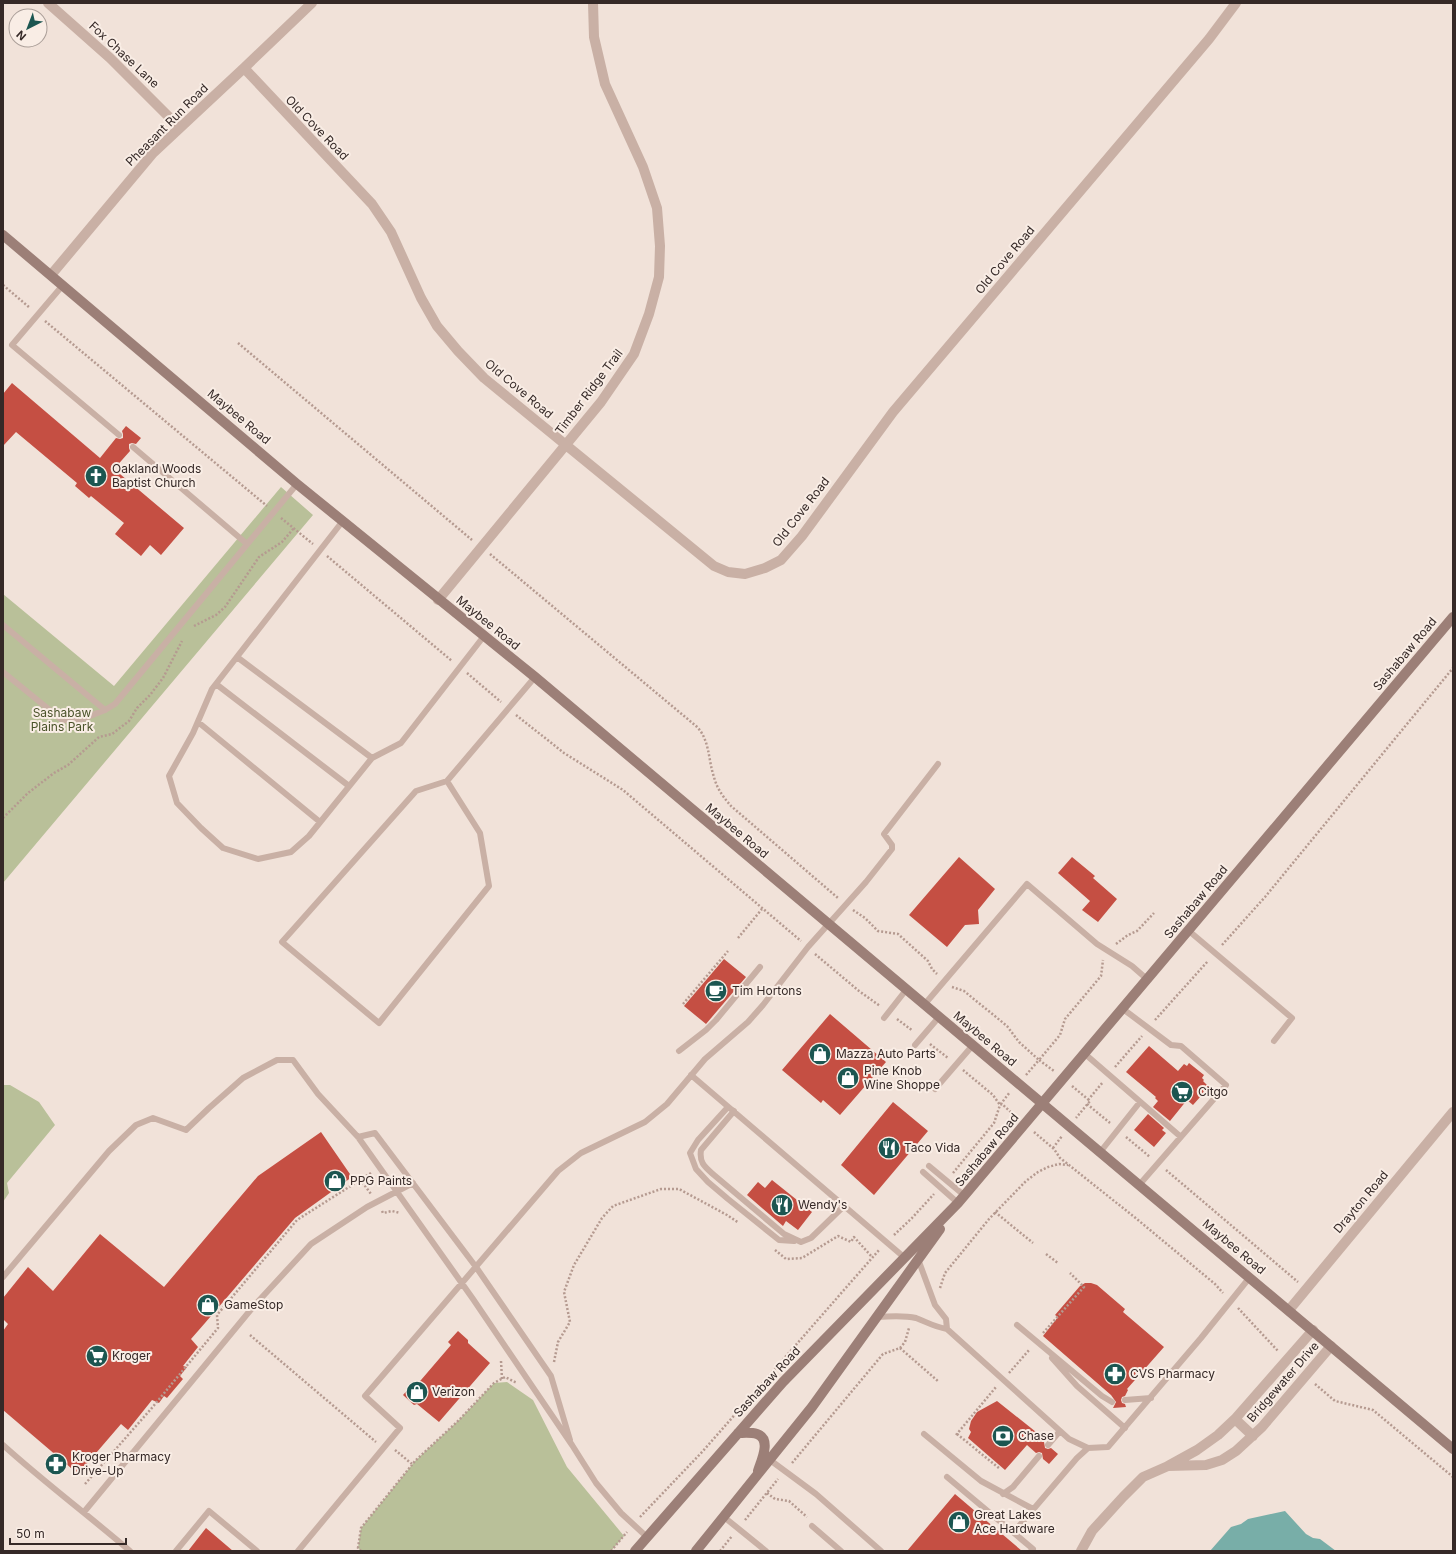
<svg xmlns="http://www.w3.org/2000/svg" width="1456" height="1554" viewBox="0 0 1456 1554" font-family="Inter,sans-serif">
  <rect width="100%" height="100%" fill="#f1e2d9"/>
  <path fill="#b9c099" d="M281 487 313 515 3 883V594L114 686Z
    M3 1085H10L39 1102 55 1125 7 1183 9 1193 3 1202Z
    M507 1382 533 1400 567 1467 624 1536 611 1551H361L358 1548 361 1528 415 1461 459 1420 494 1383Z"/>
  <path fill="#78aea8" d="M1285 1511 1306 1534 1313 1538 1320 1539 1336 1551H1210L1231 1527 1241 1524 1248 1519Z"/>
  <path fill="#c54f43" d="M12 383 100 458 116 438 120 439 123 438V434L122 431 126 426 141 438 136 444 132 443 129 444V448L130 451 114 469 184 528 161 555 150 545 141 556 115 534 124 523 91 496 89 498 75 486 77 483 16 432 3 446V394Z
    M959 857 995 889 978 910 979 924 965 925 947 947 909 915Z
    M1072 857 1095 876 1093 878 1117 899 1098 922 1082 910 1090 901 1058 873Z
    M724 959 746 977 706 1024 684 1006Z
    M830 1014 886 1062 840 1115 823 1100 821 1103 782 1070Z
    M1149 1046 1178 1071 1184 1064 1187 1066 1189 1063 1204 1075 1202 1078 1204 1080 1203 1081 1209 1087 1193 1105 1187 1100 1170 1121 1153 1107 1158 1101 1155 1098 1156 1097 1126 1072Z
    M893 1102 928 1131 874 1195 841 1165Z
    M1148 1114 1164 1128 1162 1130 1166 1133 1154 1147 1134 1130Z
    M321 1132 352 1177 295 1218 205 1323 191 1339 198 1347 183 1366 187 1367 180 1376 183 1379 167 1398 164 1396 159 1403 152 1400 128 1430 121 1424 78 1474 3 1410V1331L8 1324 3 1319V1298L28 1267 53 1291 100 1234 164 1287 258 1176Z
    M772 1180 812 1212 798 1230 786 1221 783 1226 747 1195 758 1182 765 1188Z
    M1085 1283H1091L1097 1285 1125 1309 1123 1312 1164 1347 1127 1389 1128 1390 1125 1396 1122 1397 1121 1400 1122 1403 1125 1404 1126 1407 1113 1408 1116 1402 1111 1395 1043 1336 1058 1317 1055 1315 1080 1286Z
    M458 1331 468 1340V1343L490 1363 439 1422 417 1404 414 1405 403 1395 412 1385 415 1387 451 1345 448 1342Z
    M997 1401 1036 1432V1435L1044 1442 1045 1448 1048 1449 1051 1448 1058 1454 1049 1464 1043 1459 1042 1453 1039 1452 1036 1453 1027 1445 1005 1470 968 1438 971 1432 969 1429 971 1421 977 1412Z
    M955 1494 1022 1551H907Z
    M206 1528 233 1551H188Z"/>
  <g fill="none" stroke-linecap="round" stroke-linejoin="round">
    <path stroke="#b59a90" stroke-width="2.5" stroke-dasharray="2 2" stroke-linecap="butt" d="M3 285 30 308
      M45 321 267 506
      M238 343 472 540
      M281 518 313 544
      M490 554 696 726C710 739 708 760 714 777 717 789 724 798 731 806L838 898
      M327 556 452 661
      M194 626 216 615 225 607 259 557 282 542 294 528
      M467 673 501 702
      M516 715 564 753 623 790 801 941
      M3 818 28 793 54 773 68 765 99 737 112 734 129 721 137 708 150 695 163 678 182 641
      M853 910 865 918 878 931 898 934 928 961 932 969 937 974
      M738 938 762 909
      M1116 944 1128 935 1137 931 1154 913
      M1222 945 1265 897 1453 668
      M815 954 859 991 880 1006
      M952 987 964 991 1007 1026 1019 1042 1039 1060 1060 1035 1065 1019 1101 976 1103 960
      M683 1004 728 951
      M897 1019 913 1031
      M1155 1020 1208 961
      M930 1044 948 1058
      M1115 1067 1142 1036
      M963 1070 993 1095 1000 1105 1010 1092
      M1026 1075 1039 1060 1054 1071
      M1072 1086 1090 1101 1076 1118
      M1088 1100 1103 1082
      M1087 1104 1110 1123
      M1034 1132 1054 1149 1060 1158 1069 1165 1138 1220 1215 1284 1223 1293
      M1126 1137 1150 1157
      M1053 1148 1062 1136
      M1166 1170 1298 1282
      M953 1173 994 1123 1000 1105 1002 1104 1015 1116
      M360 1179 371 1194
      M382 1211 383 1213 392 1211 400 1213
      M995 1212 1033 1243
      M894 1235 912 1218 934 1194
      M775 1250 786 1259 802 1258 838 1236 851 1242 854 1237 872 1257
      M1046 1254 1058 1263
      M940 1288 945 1273 989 1219 1026 1181 1038 1172 1048 1167 1059 1164 1068 1165
      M1238 1308 1278 1351
      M1043 1333 1084 1287 1070 1273
      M250 1335 376 1442
      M900 1348 939 1382
      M501 1361 502 1379
      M554 1362 558 1342 570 1322 564 1292 574 1265 602 1218 613 1206 661 1189H679L727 1215 739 1223
      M1009 1373 1030 1349
      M1315 1384 1335 1401 1373 1410 1453 1477
      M957 1434 1000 1469
      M956 1435 996 1387
      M395 1450 412 1464
      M792 1463 883 1354 900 1348 905 1342 909 1328
      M85 1484 151 1409 218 1328 217 1315 297 1220 371 1173
      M767 1493 775 1499 789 1501 807 1517
      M640 1517 703 1451 879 1250
      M745 1520 778 1479
      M361 1551 358 1548 361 1528 415 1461 459 1420 494 1383 505 1377 517 1383
      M611 1551 627 1532
      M720 1551 732 1536"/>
    <path stroke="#c9b0a5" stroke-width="6" d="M63 285 12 345 119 435
      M133 447 247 544
      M342 522 212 689 193 733 169 776 177 803 201 828 223 848 258 859 291 852 309 836 372 758 401 743 484 636
      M3 625 105 710
      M237 657 372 758
      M3 672 62 720H80L105 710 115 704 297 484
      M216 684 349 786
      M198 722 320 822
      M447 781 416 791 282 942 379 1023 489 886 480 833 447 781 535 677
      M1189 931 1292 1018 1274 1041
      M924 1005 1027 884 1097 944 1132 966 1148 980
      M1123 1009 1171 1045 1181 1046 1226 1085 1140 1184
      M884 1018 906 990
      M915 1045 939 1017
      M679 1051 706 1030 716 1020 760 967
      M1085 1054 1181 1137
      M691 1075 905 1258
      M935 1089 973 1045
      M728 1107 698 1140 690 1153 696 1169 708 1182 728 1199 779 1240 794 1241
      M734 1111 701 1150C699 1163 705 1167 714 1175L784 1234 801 1242 811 1238 844 1206
      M358 1137 375 1133 476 1267 551 1376 570 1440
      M1101 1151 1140 1102
      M929 1166 965 1196
      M923 1172 958 1203
      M918 1259 935 1305 946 1319 947 1329
      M3 1277 109 1151 136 1125 153 1118 186 1130 209 1108 243 1078 277 1060H293L318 1094 358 1137 473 1299 572 1445 596 1483 621 1513 647 1537
      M877 1317C890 1316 904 1315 916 1318 927 1322 934 1327 947 1329L1069 1439 1088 1448 1108 1447 1201 1338 1250 1277
      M1017 1325 1102 1396 1112 1402
      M1052 1358 1077 1386 1125 1428
      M1125 1400 1151 1398
      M924 1434 981 1481 1033 1509
      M3 1445C44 1482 88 1515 130 1551
      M1048 1445 1060 1431
      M770 1460 816 1494 881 1551
      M947 1477 1033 1549 1031 1551
      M1003 1494 1013 1487 1039 1456
      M84 1512 253 1307 311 1244 367 1207 413 1183
      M724 1517 766 1551
      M812 1526 841 1551
      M1014 1532 1077 1458 1088 1448
      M176 1551 209 1511 257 1551
      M298 1551 400 1428 365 1396 558 1171 581 1153 645 1122 667 1104 705 1059 748 1022 763 1005 808 947 866 882 892 849V845L884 834 938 764"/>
    <path stroke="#c9b0a5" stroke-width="10" d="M48 3 110 58 180 128
      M244 68 372 204 391 232 421 298 437 326 458 351 484 378 714 566 728 572 745 574 765 568 781 560 802 536 893 412 1209 39 1236 3
      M51 275 153 153 244 68 312 3
      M438 600 601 402 634 354 649 314 659 277 660 246 657 208 643 167 605 84 594 37 593 3
      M1289 1310 1453 1112
      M1313 1330 1235 1419 1218 1435 1197 1450 1168 1466 1206 1465 1222 1460 1236 1451 1262 1427 1331 1346
      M1235 1419 1253 1436
      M1081 1551 1092 1531 1123 1497 1143 1477 1168 1466"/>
    <path stroke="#9c7f77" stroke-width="10" d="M3 235 297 484 535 677 1453 1449
      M738 1433C743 1433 751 1432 757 1434 772 1439 761 1461 758 1471
      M635 1551 783 1382 958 1203 1453 617
      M696 1551 812 1407 940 1229"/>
  </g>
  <defs>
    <g id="church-disc" transform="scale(1.15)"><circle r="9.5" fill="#1c5651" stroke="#f9ede5"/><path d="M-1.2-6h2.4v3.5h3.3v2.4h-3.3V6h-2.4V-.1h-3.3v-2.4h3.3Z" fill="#fff"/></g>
    <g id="cafe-disc" transform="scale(1.15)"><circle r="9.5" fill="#1c5651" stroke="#f9ede5"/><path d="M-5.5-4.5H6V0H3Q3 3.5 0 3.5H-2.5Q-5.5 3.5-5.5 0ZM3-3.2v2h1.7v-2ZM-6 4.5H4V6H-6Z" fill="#fff"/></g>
    <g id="shop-disc" transform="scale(1.15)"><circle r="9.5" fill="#1c5651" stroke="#f9ede5"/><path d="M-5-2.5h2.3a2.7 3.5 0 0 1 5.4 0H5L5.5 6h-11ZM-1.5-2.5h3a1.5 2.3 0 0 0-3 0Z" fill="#fff"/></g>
    <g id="supermarket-disc" transform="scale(1.15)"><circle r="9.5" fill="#1c5651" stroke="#f9ede5"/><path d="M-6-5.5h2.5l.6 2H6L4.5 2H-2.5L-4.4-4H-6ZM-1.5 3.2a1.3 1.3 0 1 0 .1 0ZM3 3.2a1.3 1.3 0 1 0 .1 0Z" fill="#fff"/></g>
    <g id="restaurant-disc" transform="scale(1.15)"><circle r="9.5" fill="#1c5651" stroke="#f9ede5"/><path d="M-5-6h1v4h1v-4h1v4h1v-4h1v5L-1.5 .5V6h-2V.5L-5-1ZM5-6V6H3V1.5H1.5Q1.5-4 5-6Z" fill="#fff"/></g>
    <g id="pharmacy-disc" transform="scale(1.15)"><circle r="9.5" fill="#1c5651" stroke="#f9ede5"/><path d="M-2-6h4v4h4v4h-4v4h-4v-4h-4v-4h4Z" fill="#fff"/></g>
    <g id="bank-disc" transform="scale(1.15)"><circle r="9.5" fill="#1c5651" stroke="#f9ede5"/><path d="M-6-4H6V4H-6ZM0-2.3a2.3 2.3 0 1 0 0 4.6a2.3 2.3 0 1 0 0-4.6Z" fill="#fff"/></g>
  </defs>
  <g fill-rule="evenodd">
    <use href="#church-disc" x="96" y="476"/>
    <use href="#cafe-disc" x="716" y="991"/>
    <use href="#shop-disc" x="820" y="1054"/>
    <use href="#shop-disc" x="848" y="1078"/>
    <use href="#supermarket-disc" x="1182" y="1092"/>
    <use href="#restaurant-disc" x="889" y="1148"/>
    <use href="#shop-disc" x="335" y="1181"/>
    <use href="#restaurant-disc" x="782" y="1205"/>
    <use href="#shop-disc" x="208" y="1305"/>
    <use href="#supermarket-disc" x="97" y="1356"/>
    <use href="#pharmacy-disc" x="1115" y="1374"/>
    <use href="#shop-disc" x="417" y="1392"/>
    <use href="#bank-disc" x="1003" y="1436"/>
    <use href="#pharmacy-disc" x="56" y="1464"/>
    <use href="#shop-disc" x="959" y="1522"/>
  </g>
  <g text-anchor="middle" stroke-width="4" stroke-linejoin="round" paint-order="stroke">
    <g font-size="12" fill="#352927" stroke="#f9ede5">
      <text transform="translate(124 55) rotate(43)" y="4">Fox Chase Lane</text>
      <text transform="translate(167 125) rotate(-45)" y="4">Pheasant Run Road</text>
      <text transform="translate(317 128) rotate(46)" y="4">Old Cove Road</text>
      <text transform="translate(1005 260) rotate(-50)" y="4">Old Cove Road</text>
      <text transform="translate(519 389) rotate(40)" y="4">Old Cove Road</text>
      <text transform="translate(589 392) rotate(-53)" y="4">Timber Ridge Trail</text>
      <text transform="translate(239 417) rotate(40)" y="4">Maybee Road</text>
      <text transform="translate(801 512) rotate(-52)" y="4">Old Cove Road</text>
      <text transform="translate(488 623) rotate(39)" y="4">Maybee Road</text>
      <text transform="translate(1405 654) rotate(-50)" y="4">Sashabaw Road</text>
      <text transform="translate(737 831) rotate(40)" y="4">Maybee Road</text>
      <text transform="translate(1196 902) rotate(-50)" y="4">Sashabaw Road</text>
      <text transform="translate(985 1039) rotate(40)" y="4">Maybee Road</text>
      <text transform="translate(987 1150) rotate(-50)" y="4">Sashabaw Road</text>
      <text transform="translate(1361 1202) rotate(-50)" y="4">Drayton Road</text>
      <text transform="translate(1234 1247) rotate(40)" y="4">Maybee Road</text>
      <text transform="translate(767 1382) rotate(-47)" y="4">Sashabaw Road</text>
      <text transform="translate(1283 1382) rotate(-49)" y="4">Bridgewater Drive</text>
    </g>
    <g font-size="12" fill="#352927" stroke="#f9ede5" text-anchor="start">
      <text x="112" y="473">Oakland Woods<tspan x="112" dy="14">Baptist Church</tspan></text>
      <text x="732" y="995">Tim Hortons</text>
      <text x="836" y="1058">Mazza Auto Parts</text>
      <text x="864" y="1075">Pine Knob<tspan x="864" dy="14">Wine Shoppe</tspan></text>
      <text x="1198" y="1096">Citgo</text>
      <text x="904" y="1152">Taco Vida</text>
      <text x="350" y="1185">PPG Paints</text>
      <text x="798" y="1209">Wendy's</text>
      <text x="224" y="1309">GameStop</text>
      <text x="112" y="1360">Kroger</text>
      <text x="1130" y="1378">CVS Pharmacy</text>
      <text x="432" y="1396">Verizon</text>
      <text x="1018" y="1440">Chase</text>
      <text x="72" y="1461">Kroger Pharmacy<tspan x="72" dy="14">Drive-Up</tspan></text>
      <text x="974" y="1519">Great Lakes<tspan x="974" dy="14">Ace Hardware</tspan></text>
    </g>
    <g font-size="12" fill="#4a532a" stroke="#f9ede5">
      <text x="62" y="717">Sashabaw<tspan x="62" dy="14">Plains Park</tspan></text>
    </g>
  </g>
  <rect width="1456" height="1554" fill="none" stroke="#352927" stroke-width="8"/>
  <g transform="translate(28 28) rotate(222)"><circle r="19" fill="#f9ede5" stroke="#ab9f99"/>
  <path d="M0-3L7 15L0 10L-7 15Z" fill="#1c5651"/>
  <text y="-6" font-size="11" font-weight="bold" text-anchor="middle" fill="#352927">N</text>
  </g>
  <path d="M10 1538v6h116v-6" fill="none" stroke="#352927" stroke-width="2"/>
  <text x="16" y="1538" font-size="12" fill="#352927" stroke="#f9ede5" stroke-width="3" paint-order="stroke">50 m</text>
</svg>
